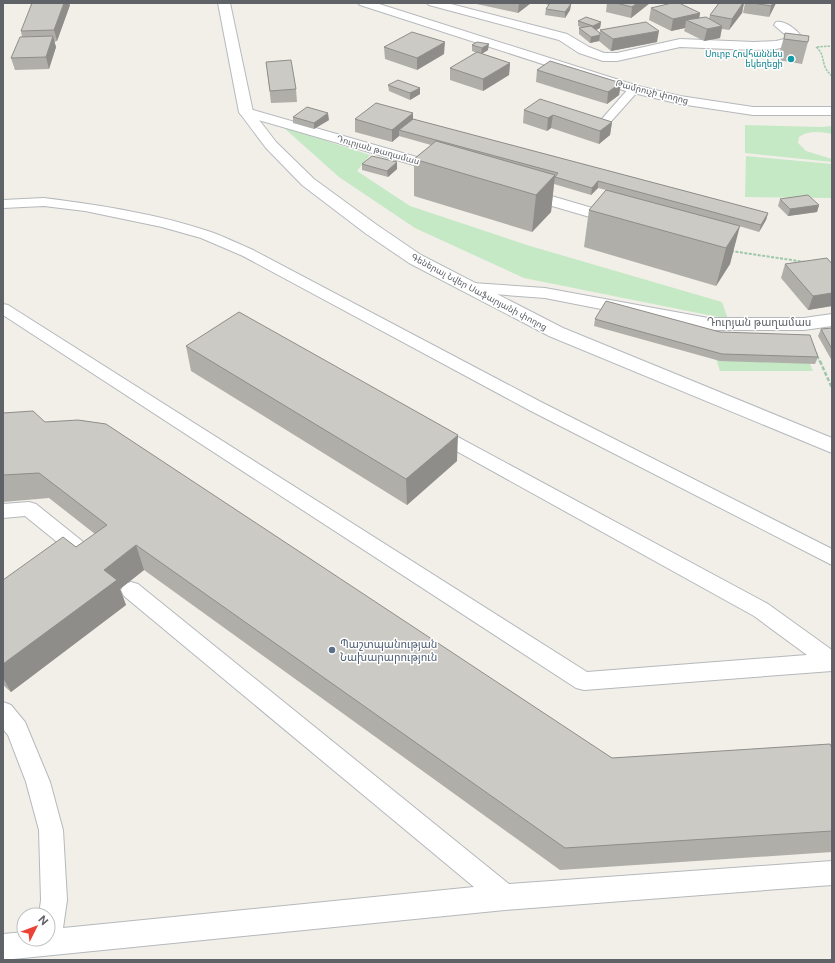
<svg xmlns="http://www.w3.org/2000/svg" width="835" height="963" viewBox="0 0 835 963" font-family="'Public Sans','Noto Sans Armenian',sans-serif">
  <rect width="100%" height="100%" fill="#f1efe8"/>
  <path fill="#c5e8c5" d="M745 125 822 127 832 126V134C821 132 809 130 799 137L798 143 806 151 832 159V162L745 153Z
    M283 127 370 155 357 171 410 206 530 246 722 302 728 319 524 278 415 228 339 177Z
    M746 156 832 164V198L745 197Z
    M712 346H802L813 371H720Z"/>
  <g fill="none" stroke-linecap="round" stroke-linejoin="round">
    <g stroke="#b5b8bc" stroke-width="2">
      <path id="lane" d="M634 86 640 89 606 127 602 129 580 122 578 120 580 118 584 117 600 121 630 87Z
        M44 198C99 205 159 214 211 232 225 237 239 244 253 250L541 402 832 549V565L529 410 243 256 201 238 162 227 85 211 44 206 3 208V200Z
        M3 304 8 305 587 672 807 655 754 616 431 437 428 433 431 429 437 427 443 429 768 604 832 650V671L584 690 576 688 3 315Z
        M29 502 36 504 97 553 100 558 97 563 90 565 83 563 25 516 3 518V504Z
        M131 582 138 584 509 884 832 861V885L505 910 3 960V934L24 932V939H48V915H39L41 900 39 830 26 782 8 735 3 729V702L11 705 25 722 50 782 63 830 67 900 63 928 474 887 124 596 121 590 124 584Z"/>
    </g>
    <g stroke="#b5b8bc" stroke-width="2">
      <path id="street" d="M358 3H376L638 86 680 96 753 107H832V115H753L680 104 629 92 360 5Z
        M427 3H447L567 34 589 47 604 53H617L680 39 754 42 776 41 789 38 774 25 776 22C785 20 797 30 802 37L799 44 776 49 754 50 680 47 617 61H603L579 53 559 40 429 5Z
        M246 108 448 166 451 169 448 172 443 174 438 172 241 115 239 112 241 109Z
        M524 188 623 217 625 220 623 223 617 225 518 196 516 193 518 190Z
        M472 283 545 288 708 318H804L832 314V326L804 330H708L545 298 466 292 463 288 466 284Z"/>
    </g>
    <g stroke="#b6babf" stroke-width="2">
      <path id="secondary" d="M218 3H230L253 112 276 142 314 179 377 225 421 255 563 328 832 438V453L549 336 409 263 365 233 302 185 266 148 239 112Z"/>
    </g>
    <path stroke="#9cc7a9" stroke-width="1.5" stroke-dasharray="2.5 1" stroke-linecap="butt" d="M816 47C827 56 819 65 832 76
      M817 47 832 46"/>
    <path stroke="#9cc7a9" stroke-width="2" stroke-dasharray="3 1.5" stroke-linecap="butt" d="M731 251 805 262
      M814 348 820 362"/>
    <path stroke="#9cc7a9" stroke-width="2.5" stroke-dasharray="4 2" stroke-linecap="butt" d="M820 361 832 388"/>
    <use href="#lane" fill="#fff" fill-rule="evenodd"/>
    <use href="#street" fill="#fff" fill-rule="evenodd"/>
    <use href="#secondary" fill="#fff" fill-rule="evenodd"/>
  </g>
  <path fill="#afaea9" d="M472 3H531L518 13Z
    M542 3H567L571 4 570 10 565 18 545 15 546 9 549 5Z
    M607 3H650L631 18 606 12Z
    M719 3H744L742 13 729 30 722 29 720 38 704 41 684 31 685 28 671 31 649 20 651 8 700 13 699 18 709 19 710 15Z
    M745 3H776L769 17 743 13Z
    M70 5 57 41 54 42 56 47 49 69 15 70 11 58 22 37 21 31Z
    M578 21 601 22 600 28 596 30 600 33V30L657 42 611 51 599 41 590 43 579 34V28H582L578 26Z
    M785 33 808 42 802 64 778 60 779 55Z
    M472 45 488 50 482 54 510 63 509 75 483 91 450 80V68L477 53 472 51Z
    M384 47 444 54 417 70 385 59Z
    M266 62 296 89 297 102 271 103Z
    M537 70 621 83 619 95 607 104 536 82Z
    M388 85 420 88V94L410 100 389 91Z
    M524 110 612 122 610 135 599 144 551 128 547 131 523 123Z
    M413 113V119L768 213 766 220 759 232 739 226 730 264 716 286 584 247 589 210 606 190 598 188 591 195 554 184 551 212 532 232 414 196V159L431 145 399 136 392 142 355 132V119Z
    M293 117 329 120 314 129 293 123Z
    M362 164 397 169 388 177 362 170Z
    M780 199 819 205 817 212 788 216 778 206Z
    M785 264H832V306L808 310 781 278Z
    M595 319 720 332 818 357 815 364 720 361 594 326Z
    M832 328V361L818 336 821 329Z
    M186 346 457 461 407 505 191 371Z
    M3 413 45 422 612 758 832 748V852L560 870 144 570 120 589 126 605 11 692 3 685V580L76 547 95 534 49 498 3 502Z"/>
  <path fill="#8f8d8a" d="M64 3H69L70 5 57 41 54 30Z
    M519 3H531L518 13Z
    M637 3H650L631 18 632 7Z
    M743 3H744L742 13 729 30 732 19Z
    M773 3H776L769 17 771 6Z
    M571 4 570 10 565 18V12Z
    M700 13 698 25 686 20 685 28 671 31 673 19Z
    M601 22 600 28 592 32 593 26Z
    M722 26 720 38 704 41 707 29Z
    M659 31 657 42 611 51 613 39Z
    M600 35 599 41 590 43 591 37Z
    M53 36 56 47 49 69 46 57Z
    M445 42 444 54 417 70V58Z
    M489 44 488 50 481 54 482 48Z
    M510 63 509 75 483 91V79Z
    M621 83 619 95 607 104 608 92Z
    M420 88V94L410 100V93Z
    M328 113 329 120 314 129V123Z
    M413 113V125L399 130V136L392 142V130Z
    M553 115 551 128 547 131 548 118Z
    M612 122 610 135 599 144 600 131Z
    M397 162V169L388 177 387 171Z
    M555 175 551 212 532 232 536 195Z
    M598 181V188L591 195 592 188Z
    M819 205 817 212 788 216 790 209Z
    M768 213 766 220 759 232 761 225Z
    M740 226 730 264 716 286 726 248Z
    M832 293V306L808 310 813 296Z
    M458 435 457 461 407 505 406 479Z
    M136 545 144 570 120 589 126 605 11 692 3 678V664L104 570Z"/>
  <path fill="#cccac5" stroke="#8f8d8a" d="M32 3H64L54 30 21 31Z
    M550 3H565L571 4 565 12 546 9Z
    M616 3H637L632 7Z
    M672 3H679L700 13 673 19 651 8Z
    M719 3H743L732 19 710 15Z
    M753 3H773L771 6Z
    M586 17 601 22 593 26 578 21Z
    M706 17 722 26 707 29 686 20Z
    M646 22 659 31 613 39 600 30Z
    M591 26 600 33V35L591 37 579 28Z
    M412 32 445 42 417 58 384 47Z
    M785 33 809 36 808 42 784 39Z
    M53 36 46 57 11 58 20 37Z
    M477 42 489 44 482 48 472 45Z
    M477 52 510 63 483 79 450 68Z
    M291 60 296 89 270 91 266 62Z
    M550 61 621 83 608 92 537 70Z
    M398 80 420 88 410 93 388 85Z
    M540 99 612 122 600 131 553 115 548 118 524 110Z
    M376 103 413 113 392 130 355 119Z
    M307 107 328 113 314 123 293 117Z
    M413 119 768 213 761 225 598 181 592 188 555 177 558 173 399 130Z
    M436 141 555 175 536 195 414 159Z
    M372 156 397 162 387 171 362 164Z
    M606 190 740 226 726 248 589 210Z
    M808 195 819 205 790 209 780 199Z
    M827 258 832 264V293L813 296 785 264Z
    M606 301 720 332 810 335 818 357 722 354 595 319Z
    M239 312 458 435 406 479 186 346Z
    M832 328V349L821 329Z
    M33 411 45 422 78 420 106 424 612 758 830 744 832 748V831L565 848 136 545 104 570 117 580 3 664V580L63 537 76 547 107 525 39 473 3 475V413Z"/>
  <circle fill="#0f9aa8" stroke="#fff" stroke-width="1.5" cx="791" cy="59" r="4"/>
  <circle fill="#5c6f8a" stroke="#fff" stroke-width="1.5" cx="332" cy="650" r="4"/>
  <g text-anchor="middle" stroke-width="3" stroke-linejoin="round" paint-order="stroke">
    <g font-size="9" fill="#0d838f" stroke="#fff" text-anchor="end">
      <text x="783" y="57">Սուրբ Հովհաննես<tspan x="783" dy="10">եկեղեցի</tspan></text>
    </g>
    <g font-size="9" fill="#5f6368" stroke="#fff">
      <text transform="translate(652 92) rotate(14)" y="3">Թամրուչի փողոց</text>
      <text transform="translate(378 150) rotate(16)" y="3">Դուրյան թաղամաս</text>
      <text transform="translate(479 292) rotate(28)" y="3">Գեներալ Նվեր Սաֆարյանի փողոց</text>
    </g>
    <g font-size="11" fill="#5f6368" stroke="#fff">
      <text x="759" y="326">Դուրյան թաղամաս</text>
    </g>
    <g font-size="11" fill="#4e5e75" stroke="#fff" text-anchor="start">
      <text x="340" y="648">Պաշտպանության<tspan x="340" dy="13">Նախարարություն</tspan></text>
    </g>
  </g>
  <rect width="835" height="963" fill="none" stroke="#5f6368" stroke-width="8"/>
  <g transform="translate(36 927) rotate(48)"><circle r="19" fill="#ffffff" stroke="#bfc1c3"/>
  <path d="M0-3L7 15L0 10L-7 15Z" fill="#ea4335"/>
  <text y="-6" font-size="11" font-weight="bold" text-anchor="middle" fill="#5f6368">N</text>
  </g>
</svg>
